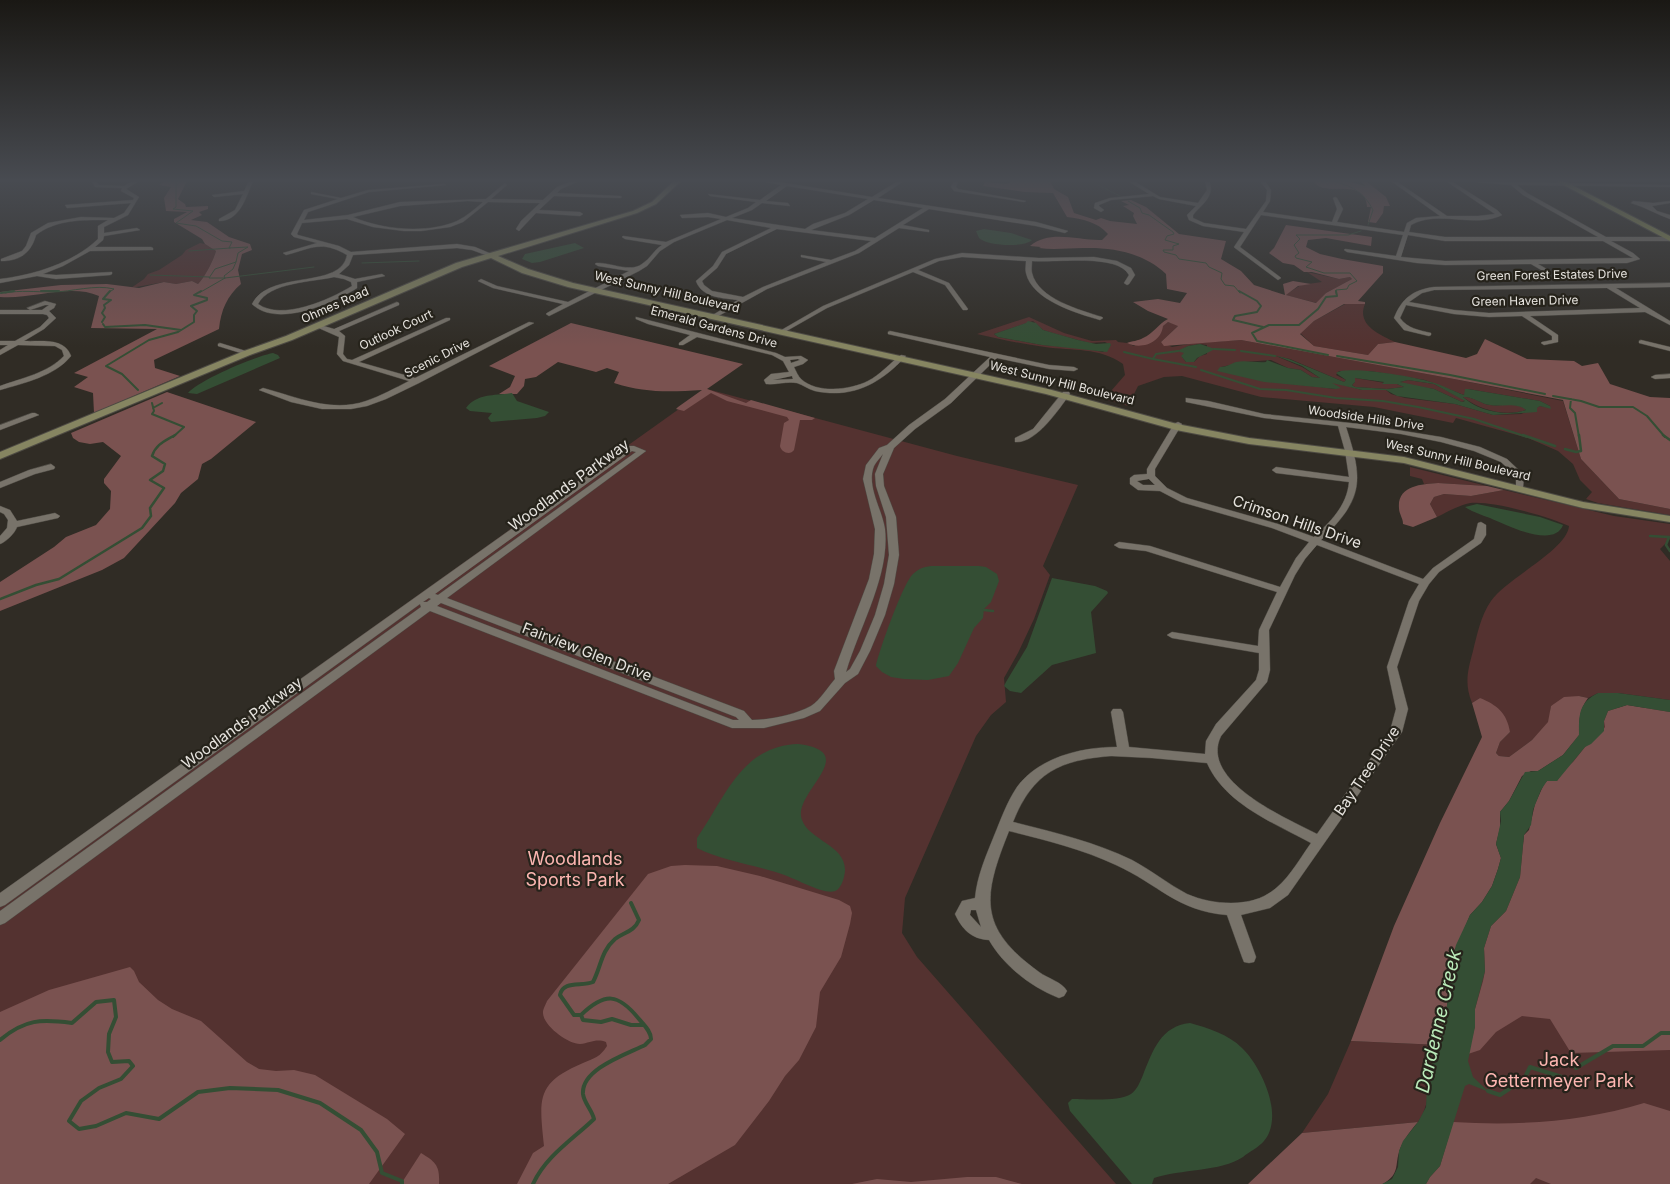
<svg xmlns="http://www.w3.org/2000/svg" width="1670" height="1184" viewBox="0 0 1670 1184" font-family="Inter,sans-serif">
  <rect width="100%" height="100%" fill="#302c25"/>
  <path fill="#543230" fill-rule="evenodd" d="M200 243 205 244 216 251C213 261 205 277 198 284L192 281 176 284 164 282 131 288 144 279 148 274 159 270 182 255 186 250Z
    M1307 272 1339 279 1350 277 1352 279 1326 293 1317 303 1285 295 1301 285 1322 282Z
    M1347 303 1365 304C1356 325 1380 335 1395 342L1378 344 1368 355 1314 346 1300 333 1314 321Z
    M1029 317 1064 333 1092 341 1116 340 1118 342 1127 343 1134 346 1168 322 1179 325 1161 342 1172 347 1194 343 1241 340 1454 379 1563 401 1581 459 1619 499 1670 509V515L1598 503 1586 499 1592 492 1580 480 1573 464 1558 451 1528 438 1456 418 1453 423 1374 407 1261 397 1182 376 1164 377 1138 386 1128 406 1104 399 1125 375 1123 364C1099 347 1073 351 1045 347 1022 344 999 339 977 334ZM1033 321 1043 330 1056 334 1089 343 1105 342 1111 345 1103 352 1083 348 1042 345 998 337 994 334ZM1200 344 1207 345V354L1200 356 1194 362H1186L1182 357 1185 354 1182 350 1188 346ZM1276 356 1290 359 1344 382 1346 380 1336 375 1339 371H1370L1425 380 1464 395 1468 389 1540 401 1550 406V408L1540 406 1521 414 1493 415 1455 404 1405 398 1391 394 1386 390H1362L1336 383H1331L1336 389C1294 383 1261 384 1221 367L1245 362 1271 360 1288 368 1301 370 1312 377 1320 378 1302 367Z
    M1355 378 1385 383 1382 384H1397L1404 387 1387 389 1355 387 1352 385 1355 382Z
    M1408 380 1434 384 1465 400 1462 402 1434 389 1407 385 1400 382Z
    M707 389 957 456 1078 485 1043 566 1050 575 1034 619 1018 653 1004 678 1006 702 991 715 976 736 905 898 902 933 917 957 1116 1184H0V893Z
    M1463 397C1473 396 1481 404 1490 405 1501 407 1518 401 1526 410 1505 417 1480 410 1463 397Z
    M1410 467 1487 486 1438 483 1424 484 1422 479 1410 476Z
    M1504 490 1614 516 1670 524V539L1660 549 1670 561V700L1618 693H1598L1588 698 1579 696 1551 706 1549 722 1532 740 1509 757 1499 756 1496 753 1500 742 1510 732 1480 698 1472 703C1464 683 1468 670 1473 651 1477 635 1481 615 1491 601 1507 578 1567 550 1569 526 1550 517 1485 498 1466 504 1456 507 1447 512 1437 517L1430 504 1434 497 1444 494 1471 496Z
    M1670 707V1184H1400L1426 1123 1470 952 1589 709Z
    M1351 1041 1440 1045C1426 1070 1434 1100 1418 1122L1302 1133 1328 1094Z"/>
  <path fill="#7a5250" d="M165 181H187L178 199 185 204 186 207 208 206V209L199 212 202 215 191 220 207 222 229 237 250 244 252 250 242 254 238 270 241 284C227 296 221 310 219 329L154 360 155 368 180 376 94 413 93 393 74 387 88 377 74 373 157 329 91 328 99 296C70 283 30 300 0 297V292L61 285 107 284 139 288 164 282 176 284 192 281 198 284C205 277 213 261 216 251L205 244 202 239 174 222V219L187 212 166 211 164 198 171 187 159 185Z
    M1012 181H1050L1054 189 1068 197 1074 213 1096 220 1101 218 1110 221 1137 224 1133 216 1134 213 1123 206 1129 205 1121 201 1131 200 1146 207 1179 234 1226 241 1221 259 1241 271 1254 285 1285 295 1283 284 1293 281 1311 284 1298 286 1286 295 1316 303 1326 293 1352 279 1350 277 1339 279 1312 272H1304L1294 265 1283 263 1269 253 1274 248 1286 225 1372 237 1371 246 1326 238 1308 240 1306 247 1320 254 1342 259 1383 266V273L1358 301 1365 302V304H1344L1314 321 1300 334 1314 346 1368 355 1378 344 1395 342 1466 358 1477 354 1485 339 1527 359 1574 361 1582 366 1598 363 1610 384 1650 397 1670 398V509L1619 499 1581 459 1563 400 1454 379 1241 340 1164 346 1161 342 1178 326 1168 322 1163 326C1161 343 1141 350 1127 343 1132 341 1138 341 1143 338 1153 334 1158 324 1168 319L1148 311 1133 302 1158 299 1180 303 1187 293 1167 289 1166 274C1144 253 1113 247 1083 248 1068 248 1054 250 1039 248L1041 247 1030 246C1050 229 1079 241 1102 240L1108 234C1098 222 1082 219 1067 217L1053 193 1025 192 983 186 985 182 1007 184Z
    M1313 181H1346L1366 186 1361 182H1367L1386 197 1390 206H1384L1383 213 1376 223 1368 222 1371 207H1367C1366 182 1338 191 1323 188 1319 187 1316 184 1313 181Z
    M571 323 743 364 707 389 746 403 751 400 815 418 812 420H800L794 450C790 456 781 452 780 446L784 423 789 420 787 417 727 401 711 393 684 411 676 409 678 407 702 390C669 392 645 393 614 383L619 372 607 368 596 372 558 362 536 377 525 379 524 386 517 394H499L510 387 515 376 489 366Z
    M167 392 256 422 211 459 202 464 198 479 181 493 175 503 124 558 102 570 0 611V582L54 547 66 537 96 525 110 509 111 491 104 483V479L121 456 103 442 90 444 79 442 73 438 71 433Z
    M1438 483 1487 486 1504 490 1471 496 1444 494 1434 497 1430 504 1437 517 1413 527 1403 524C1403 518 1399 514 1399 508 1397 486 1421 484 1438 483Z
    M1579 696 1588 698C1579 710 1579 721 1579 735L1563 755 1538 771H1531L1522 776 1509 801 1500 812V828L1496 844 1501 858 1498 869 1492 886 1482 902 1470 915 1452 959 1449 994 1440 1045 1351 1041 1394 926 1440 823 1482 737 1472 703 1480 698C1497 705 1507 713 1510 732L1500 742 1496 753 1499 756 1509 757 1532 740 1548 722 1551 706 1564 697Z
    M1627 705 1670 712V1050L1571 1053 1550 1019 1522 1016 1496 1032 1480 1050 1468 1054 1475 1026V1009L1483 981 1485 971 1484 948 1491 926 1506 911 1520 877 1524 835 1529 830 1535 804 1544 784 1547 781H1557L1564 770 1573 762 1585 747 1600 734 1605 727 1604 721 1608 711Z
    M685 865 717 866 760 876 839 900 850 906 852 913 850 924 841 957 820 992 816 1027 799 1060 785 1076 769 1101 735 1145 668 1184H517L533 1153 544 1146C539 1098 536 1083 583 1063 595 1058 600 1057 607 1046L606 1042C596 1038 590 1043 580 1044 568 1044 542 1025 543 1012 543 1009 546 1004 547 1001L648 874 671 866Z
    M130 967 134 971 139 982 158 1000 172 1009 201 1021 247 1062 259 1069 276 1071 294 1070 315 1075 387 1119 405 1134 369 1184H0V1012L49 990Z
    M1644 1103 1670 1111V1184H1551L1536 1178 1530 1184H1426L1430 1177 1440 1166 1453 1122C1518 1126 1582 1122 1644 1103Z
    M1418 1122C1411 1130 1404 1139 1400 1149 1394 1165 1401 1173 1383 1184H1248L1302 1133Z
    M421 1153C436 1162 440 1166 439 1184H401Z
    M967 1177H996L1022 1184H852L877 1179 911 1182Z"/>
  <path fill="#344e34" fill-rule="evenodd" d="M984 229 1011 233 1032 240C1024 248 987 246 979 238L976 231Z
    M575 243 584 248 540 262 532 263 522 259 525 254Z
    M1028 321 1036 323 1043 330 1078 340 1096 344 1110 343 1111 345 1107 352 1042 345 998 337 994 334 1026 323Z
    M1200 344 1215 349 1197 358 1194 362H1186L1181 356 1184 353 1177 351 1188 346Z
    M273 353 278 355 280 358 197 394 188 393C199 380 256 356 273 353Z
    M1274 355 1289 359 1344 382 1346 380 1336 373C1348 365 1415 377 1431 382 1443 385 1453 391 1464 395L1465 389H1468L1540 401 1550 406 1551 409 1540 406 1537 408V412L1493 415 1455 404 1397 396 1386 390H1362L1332 383 1341 388 1336 389 1264 382 1217 371 1220 367C1227 367 1230 364 1236 362 1246 360 1256 363 1266 362L1267 360 1288 368 1301 370 1312 377 1320 378 1302 366ZM1355 378 1384 382 1382 384H1397L1404 387 1387 389 1355 387 1352 385 1355 382ZM1408 380 1434 384 1465 401 1462 402 1434 389 1400 382ZM1463 397C1472 396 1481 404 1490 405 1501 407 1517 402 1526 410 1506 417 1478 411 1463 397Z
    M512 393 517 401 549 412 545 416 537 418 491 422 488 418 492 413 470 411 466 408C477 393 496 396 512 393Z
    M1477 504 1540 517 1563 525C1554 549 1506 525 1490 518 1482 515 1472 512 1465 507Z
    M934 566H979L986 567 997 574 999 581 991 602 984 609 983 618 974 628 958 663 949 676 928 680 904 679 891 677 882 672 876 666C879 651 903 583 913 574 919 568 926 566 934 566Z
    M1052 578 1095 586 1107 591 1108 593 1091 612 1096 653 1052 665 1021 693 1010 691 1004 686 1006 682 1027 647Z
    M1598 693H1618L1670 700V712L1627 705 1608 711 1604 721V731L1591 744 1585 747 1557 781H1547L1541 790 1533 810 1531 825 1524 835 1520 877 1506 911 1491 926 1484 948 1485 971 1475 1009V1027L1468 1061 1473 1077 1489 1092 1469 1084 1465 1086 1440 1166 1430 1177 1426 1184H1382L1392 1179 1398 1167 1399 1151 1403 1141 1418 1122 1426 1107 1427 1085 1434 1056 1440 1045 1449 994 1452 959 1456 945 1470 915 1482 902 1492 886 1498 869 1501 858 1496 844 1501 821 1500 812 1509 801 1525 772 1538 771 1563 755 1579 735C1579 716 1578 703 1598 693Z
    M798 744C864 752 791 793 802 820 810 842 852 846 844 877 843 881 841 887 837 890 828 897 798 880 787 876 758 865 725 862 697 848V838C725 798 741 746 798 744Z
    M1190 1023C1208 1028 1228 1034 1242 1048 1261 1066 1285 1116 1264 1141 1259 1147 1249 1152 1243 1157 1221 1172 1180 1169 1154 1178L1152 1184H1132L1070 1111 1068 1103 1072 1099C1086 1099 1119 1102 1131 1094 1137 1090 1140 1082 1143 1075 1153 1050 1161 1026 1190 1023Z"/>
  <g fill="none" stroke-linecap="round" stroke-linejoin="round">
    <path stroke="#344e34" stroke-width="1" d="M176 181V207L173 209 193 211 176 223 196 226 222 241 232 242 229 248 248 247 238 253 236 262 215 269 209 278H225L199 293
      M1090 181 1120 196
      M1331 181C1351 185 1364 192 1373 210L1368 225
      M1128 201 1140 208 1142 213 1149 215 1173 232 1174 234 1167 236 1165 240 1179 244 1173 246V250H1163L1164 252 1176 255 1179 259 1206 263 1209 267 1222 273 1221 279 1225 285 1234 286 1240 293
      M189 251 230 248
      M362 263 419 261
      M150 275 209 277
      M225 278 314 267
      M225 278 224 276 233 269 236 262
      M5 293C21 290 35 292 52 292 72 292 95 284 114 289L108 293
      M1336 293V290L1347 289 1349 285 1357 281 1350 273H1324L1306 267 1312 262 1296 258 1295 256 1299 253 1294 245 1300 239 1296 235H1348L1361 231"/>
    <path stroke="#344e34" stroke-width="2" d="M41 291H59
      M1239 291 1257 301 1261 306 1257 312 1235 316 1233 320 1263 327
      M1 293 14 291
      M102 322 105 317 102 313 105 308 104 305 111 300 103 299 110 291
      M103 324 105 327 145 325 181 330
      M1214 349 1235 350
      M1178 351 1156 354 1153 359 1196 367
      M1241 351 1275 356
      M1124 352 1153 359
      M1328 355 1257 341 1252 333 1269 325H1299L1318 309 1326 297 1337 296 1336 291
      M1337 356 1450 375 1545 394
      M1201 370 1260 389 1286 390 1336 398 1383 401 1418 407 1474 419 1527 437
      M138 390 122 374 106 366 149 340 178 332 194 322V315L197 311 191 306 207 300V298L194 295 201 291
      M1553 396 1581 401 1599 407H1633L1647 416 1665 437
      M1571 399 1570 408 1575 413 1579 437
      M152 403 154 411 152 414 184 427 173 437
      M153 408 162 403"/>
    <path stroke="#344e34" stroke-width="2.5" d="M1523 435 1555 446
      M1663 435 1670 440
      M1565 449 1576 452 1581 451 1579 435
      M1650 536 1669 537
      M1669 537 1666 545 1670 551
      M0 599 36 585 59 579 142 528 151 516 150 508 164 488 150 480 163 471 165 464 152 456C156 444 165 441 175 435
      M984 610 993 611"/>
    <path stroke="#344e34" stroke-width="4" d="M581 1015 583 1020 601 1022 612 1019 631 1025H644
      M0 1040C25 1019 41 1019 72 1023L96 1002 114 1000 116 1017 109 1034 108 1052 112 1062 129 1061 133 1066 121 1079 99 1088 81 1101 69 1121 79 1129 96 1126 126 1113 159 1119 198 1092 230 1088 278 1090 320 1103 361 1130 377 1152 382 1173 402 1181V1184
      M1576 1068 1613 1046H1643L1661 1033H1670
      M1488 1091 1500 1095 1524 1079 1530 1067 1562 1077
      M533 1184C546 1156 572 1140 594 1119 592 1110 584 1103 583 1094 581 1069 627 1054 645 1045L651 1039C651 1031 644 1025 639 1019 618 993 605 992 581 1015H574L560 995C563 980 582 987 593 982 601 967 601 951 615 939 624 932 634 932 639 920L631 903"/>
    <g stroke="#4e4b44" stroke-width="1">
      <path id="street" d="M92 181H96L99 185 124 186 133 181H139L126 189 139 197 128 215 104 227V233L137 228 140 230 104 236 103 240 95 247H151L153 248V250L90 251 63 266 43 274 56 275 112 272V274L110 275 56 279 37 276 0 283V279C34 275 73 263 98 239V226L108 220C83 220 57 219 36 235 31 253 20 261 1 261V259L22 251 26 246 31 233 48 223 81 217 114 218 124 213 131 203 67 208 65 205 133 200 134 198 121 191 122 188 95 187Z
        M249 181H253C246 197 240 221 219 221V219L235 210 243 194 214 197 212 195 244 191Z
        M572 181H579L561 189 557 193 620 196 622 197 620 198 554 196 539 210 580 212 583 214 580 216 536 213 519 231 516 229 521 221 540 203 488 202 463 222 450 227 421 231H404L373 227 347 219 302 223 297 234 298 235 339 246 351 252 457 244 475 247 494 255 491 257 472 250 457 248 353 255 349 265 339 274 355 279 382 274 385 276 357 282V288C332 304 276 328 252 304 270 269 341 290 347 255 321 240 313 248 286 255L283 253 317 243 294 237 291 234 304 210 338 199 311 194V192L341 198 368 190 444 184 446 185 369 192 308 212 304 220 348 215 400 202 486 199 505 183 507 185 491 199 543 200 557 187ZM468 201 483 202C475 209 467 216 457 221 427 234 383 230 353 217L400 206ZM334 277 344 279 351 282 352 286C329 300 282 321 258 304 269 282 313 282 334 277Z
        M761 181H773L872 197 898 181H904L878 198 1036 222 1068 231 1065 233 1036 226 929 209 903 225 929 230V232L899 228 859 253 767 289 713 319 711 318V316L738 300C723 298 702 298 696 281L713 266 722 252 771 228 727 220 674 242 660 251 647 266 639 271 549 316 546 314 547 313 563 304 493 288 478 281 481 279 497 286 568 302 629 271 598 266 595 264 596 263C610 262 630 273 642 264 650 259 654 250 662 245L625 239 622 237 623 236 666 242 721 219 708 217 682 218 680 215 708 213 726 217 748 208 756 202 710 196 708 194 760 200 781 185ZM787 186 868 199 845 213 813 224 805 229 732 218 752 210 762 203 790 206 788 203 766 201ZM874 200 923 208 875 238 811 230 849 215ZM777 229 871 241 855 251 831 260 801 255V257L826 262 763 287 743 297 712 291 704 285 702 281 717 268 726 254Z
        M954 181H958L956 187 958 189 1026 201 1024 202 954 191 951 187Z
        M1128 181H1134L1160 197 1198 203 1207 190 1205 181H1209C1216 196 1201 205 1193 215V218L1204 223 1246 229 1266 201 1267 190 1260 181H1265L1271 190 1270 201 1263 212 1332 222 1337 209 1333 198 1335 197 1337 198 1343 209 1337 222 1404 232 1407 223 1416 218 1440 216 1391 181H1396L1447 216H1478L1495 214 1446 181H1451L1497 210 1502 215C1474 229 1439 209 1411 225L1409 232 1445 237H1598L1523 195 1511 185 1464 181 1670 185V187L1517 185 1527 193 1606 237H1670V241H1611L1633 253 1640 259 1627 263 1538 264 1550 271 1551 272 1548 274 1531 264 1445 265 1417 263 1347 252 1344 250 1345 249 1396 256 1403 235 1261 215 1240 247 1280 277 1281 278 1278 280 1235 248 1234 247 1244 232 1203 226 1189 220 1187 215 1196 206 1159 199 1153 196 1111 200 1099 205V206L1104 210 1101 212 1094 208 1095 203 1110 198 1149 194ZM1408 235 1445 241H1603L1633 258 1445 261 1401 257Z
        M1633 201 1653 203 1670 201V203L1652 206 1657 211 1670 215V219C1656 214 1645 207 1631 203Z
        M962 253 1039 258 1094 257 1117 261 1131 268 1135 275 1129 284 1127 285 1124 283 1129 275C1118 253 1054 263 1032 261 1032 265 1031 269 1032 273 1038 299 1080 310 1102 317L1103 318 1100 320C1076 313 1032 300 1026 273 1025 269 1026 265 1026 261L962 257 939 261 918 270 949 283 968 309 967 310H963L945 285 913 272 827 308 783 333 778 332 823 306 935 259Z
        M1670 283V287L1616 288 1670 321V325L1645 312 1530 316 1558 335V342L1544 345 1541 343 1542 342 1552 340V336L1522 316 1489 317 1454 314 1406 305 1400 318C1408 329 1419 330 1431 333V335L1429 336 1404 330 1394 318C1402 298 1413 290 1434 287ZM1607 288 1640 308 1489 313 1454 310 1409 302 1422 293 1434 290Z
        M45 301 56 304 54 308 49 311 56 318 44 329 24 341C41 342 64 337 71 356 55 376 24 383 0 390V386C22 378 48 373 64 356L62 350 55 346 18 345 0 355V350L8 345H0V341H15L40 327 49 318 47 315 43 314H0V310H42L49 305H45L30 310 27 308Z
        M397 302 399 303V305L339 331 345 336 343 354 347 359 352 360 446 318H450V320L359 362 415 378 529 322 534 323 419 383 386 399 367 406 351 409H322L291 402 259 390 263 388C297 397 331 413 366 401 381 396 395 388 409 381L343 361 337 354 339 337 314 326 317 324 334 329Z
        M636 317 776 353 785 357 801 356 808 360 803 364 794 367C796 371 798 376 801 379 817 394 850 390 868 381 880 375 890 363 901 355L906 356C881 383 853 399 815 391 808 389 803 385 797 383 788 381 776 385 766 384L764 380 771 374 789 372 783 361 772 355 697 337 683 345H679V343L690 335 648 324 636 319ZM798 359 800 360 791 363 790 360ZM792 376 793 379 773 380Z
        M890 331 1049 365 1074 367 1078 369 1074 371 1049 369 997 358 951 403 915 429 894 448 883 474 884 486 896 517 899 555 894 584 885 615 870 651 858 674 845 683 820 711 804 718 764 728H732L430 611 5 923 0 925V911L421 607 420 604 5 905 0 907V893L628 446H634L646 451 447 598 744 711 752 720C770 720 794 715 811 706 820 700 828 687 835 679L834 671 869 579 874 554 875 529 863 479 866 465 879 448 887 445 909 425 945 399 990 357 888 334V332ZM632 451 636 452 438 595 435 594ZM883 454 875 474 876 486 886 517 889 555 884 584 875 615 860 651 850 669 846 672C859 627 890 576 885 529 882 509 866 486 874 466 876 462 880 458 883 454ZM429 598 431 599 427 602H423ZM441 603 736 717 739 720H733L437 606Z
        M1641 340 1670 347V351L1639 343V341Z
        M220 343 249 352 250 353 247 355 218 346V344Z
        M1670 374V378L1655 379 1651 377 1655 375Z
        M1063 392H1069L1070 394C1059 409 1036 444 1015 442V438L1033 429Z
        M1186 398 1208 401 1264 414 1360 424 1441 437 1480 447 1507 459 1524 475 1523 488 1519 491 1516 490V476L1501 462 1474 451 1441 442 1401 434 1346 427C1364 482 1363 499 1321 540L1423 579 1433 568 1474 539 1478 523 1481 522 1486 525V535L1481 543 1439 572 1429 584 1419 601 1397 667 1408 709 1402 732 1288 895 1270 908 1241 915 1256 957 1254 962 1249 963 1244 962 1242 957 1227 915C1177 911 1158 884 1116 865 1082 849 1045 840 1009 831 983 896 977 927 1039 972 1047 978 1062 982 1067 991L1064 996 1059 998C1031 987 1004 966 989 940 971 939 962 929 955 914L962 901 975 898C977 876 986 856 994 836 1001 819 1007 802 1017 787 1039 757 1082 747 1117 747L1111 712 1113 709H1121L1123 712 1129 747 1205 754 1206 741 1216 724 1256 680 1259 670V653L1172 638 1167 635 1172 632 1258 646 1259 630 1277 592 1146 551 1119 548 1114 545 1119 542 1150 546 1280 587 1296 558 1309 542 1272 528 1181 502 1160 491 1138 490 1130 484V478L1134 475 1147 474V469L1174 424 1178 422 1182 424 1155 469V476L1167 488 1187 498 1278 524 1314 537C1330 522 1347 506 1349 482L1276 473 1272 470 1276 467 1349 477 1345 451 1338 426 1264 418 1186 402ZM1149 479 1155 485H1143L1137 481ZM1317 545 1419 584 1409 601 1387 667 1396 709 1390 731 1317 834C1286 818 1199 781 1221 736L1267 682 1270 670 1269 630 1295 575 1305 559ZM1111 756 1152 758 1207 763C1225 804 1274 823 1311 843 1288 876 1276 903 1231 903 1216 903 1201 900 1187 894 1168 884 1151 870 1132 860 1095 842 1053 832 1013 822 1033 772 1060 760 1111 756ZM971 910H976L981 927 970 915Z
        M32 413H35L39 415 0 430V425Z
        M51 464 55 467 54 469 35 474 0 488V482L29 470Z
        M0 506 10 510 17 521 55 513 60 516 58 518 17 527C15 533 6 542 0 544V536L7 528 8 520 4 514 0 512Z"/>
    </g>
    <g stroke="#4e4b44" stroke-width="2">
      <path id="secondary" d="M674 181H681L656 204 637 213 498 256 528 269 573 283 1048 389 1177 424 1249 438 1404 457 1583 502 1670 516V522L1583 508 1404 463 1249 444 1176 430 1046 394 568 287 522 273 491 258 462 267 292 340 250 355 0 459V452L244 351 286 336 456 263 633 211 652 202Z"/>
    </g>
    <g stroke="#4e4b44" stroke-width="2">
      <path id="primary" d="M1556 181H1564L1670 236V241Z"/>
    </g>
    <use href="#street" fill="#78736a" fill-rule="evenodd"/>
    <use href="#secondary" fill="#868561" fill-rule="evenodd"/>
    <use href="#primary" fill="#949858" fill-rule="evenodd"/>
  </g>
  <linearGradient id="sky" x2="0" y2="1"><stop stop-color="#1a1814"/><stop offset="0.52" stop-color="#484b51"/><stop offset="1" stop-color="#484b51" stop-opacity="0"/></linearGradient>
  <rect width="1670" height="347" fill="url(#sky)"/>
  <g text-anchor="middle" stroke-width="4.5" stroke-linejoin="round" paint-order="stroke">
    <g font-size="12" fill="#e6e3de" stroke="#26231b">
      <text transform="translate(1552 275) rotate(-1)" y="4">Green Forest Estates Drive</text>
      <text transform="translate(667 292) rotate(13)" y="4">West Sunny Hill Boulevard</text>
      <text transform="translate(1525 301) rotate(-1)" y="4">Green Haven Drive</text>
      <text transform="translate(335 305) rotate(-24)" y="4">Ohmes Road</text>
      <text transform="translate(714 327) rotate(15)" y="4">Emerald Gardens Drive</text>
      <text transform="translate(396 330) rotate(-25)" y="4">Outlook Court</text>
      <text transform="translate(437 358) rotate(-27)" y="4">Scenic Drive</text>
      <text transform="translate(1062 383) rotate(14)" y="4">West Sunny Hill Boulevard</text>
      <text transform="translate(1366 418) rotate(8)" y="4">Woodside Hills Drive</text>
      <text transform="translate(1458 460) rotate(13)" y="4">West Sunny Hill Boulevard</text>
    </g>
    <g font-size="15" fill="#e6e3de" stroke="#26231b">
      <text transform="translate(569 485) rotate(-36)" y="5">Woodlands Parkway</text>
      <text transform="translate(1297 522) rotate(19)" y="5">Crimson Hills Drive</text>
      <text transform="translate(587 652) rotate(21)" y="5">Fairview Glen Drive</text>
      <text transform="translate(242 723) rotate(-36)" y="5">Woodlands Parkway</text>
      <text transform="translate(1367 771) rotate(-56)" y="5">Bay Tree Drive</text>
    </g>
    <g font-size="18" fill="#fdb6b1" stroke="#26231b">
      <text x="575" y="865">Woodlands<tspan x="575" dy="21">Sports Park</tspan></text>
      <text x="1559" y="1066">Jack<tspan x="1559" dy="21">Gettermeyer Park</tspan></text>
    </g>
    <g font-size="19" font-style="italic" fill="#bbecba" stroke="#26231b">
      <text transform="translate(1438 1021) rotate(-77)" y="7">Dardenne Creek</text>
    </g>
  </g>
</svg>
